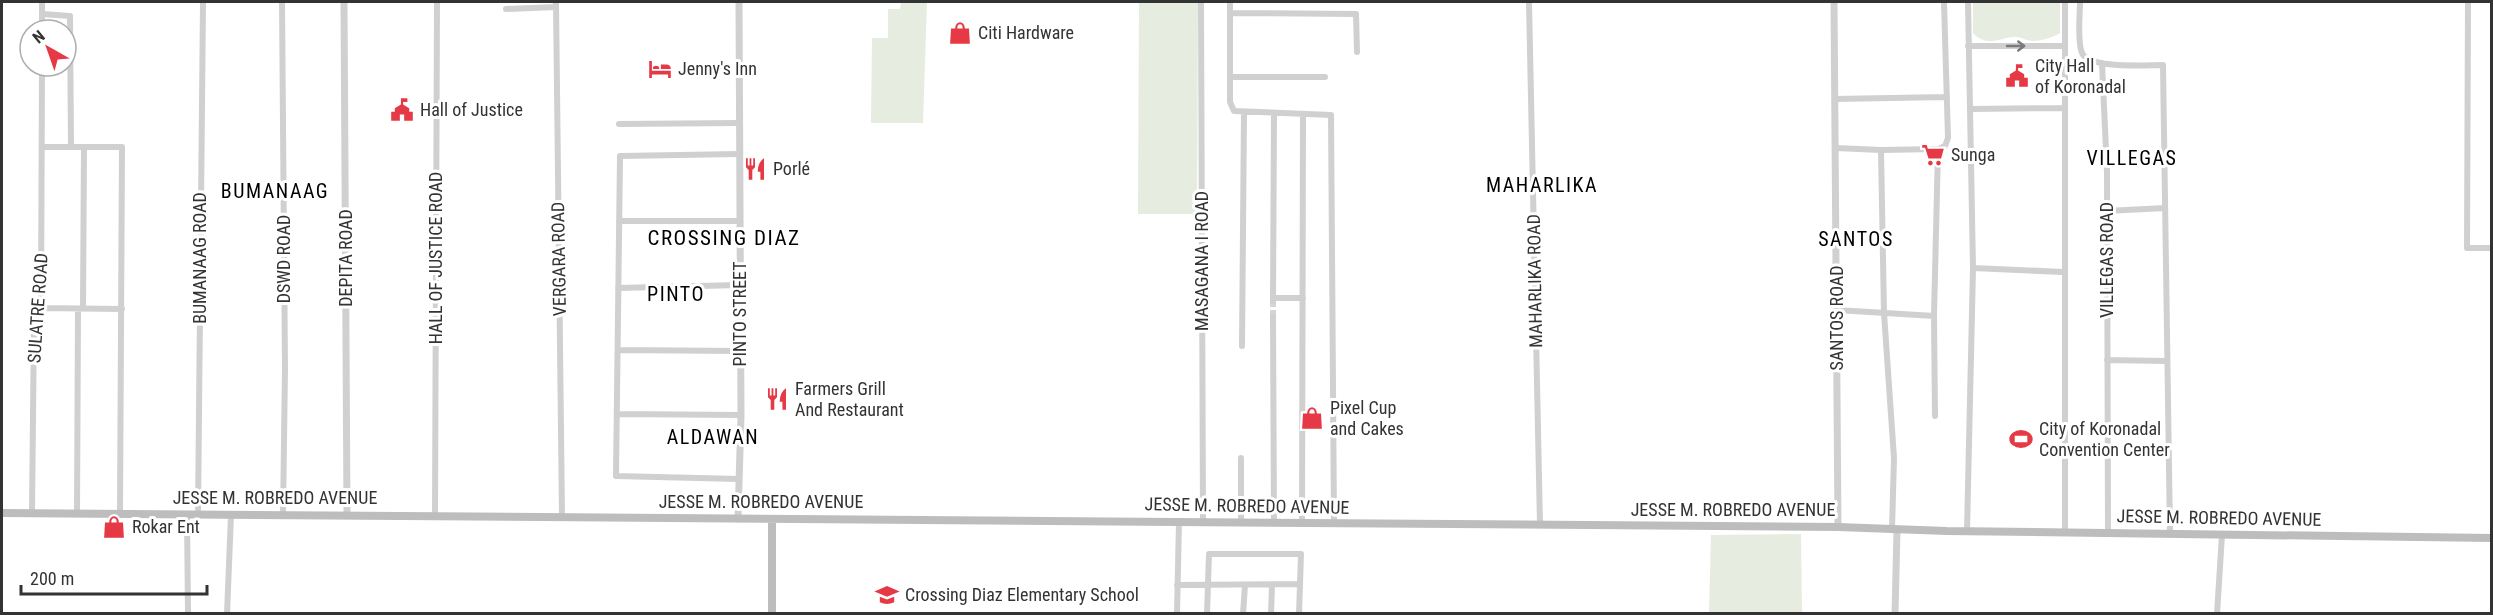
<svg xmlns="http://www.w3.org/2000/svg" width="2493" height="615" viewBox="0 0 2493 615" font-family="'Roboto Condensed',sans-serif">
  <rect width="100%" height="100%" fill="#fff"/>
  <path fill="#e6ecdf" d="M901 2H927L923 123H866H871L872 38H888V9H900Z
    M1139 2H1198L1197 214H1138Z
    M1973 2H2060V33C2051 38 2037 43 2027 40 2022 39 2019 36 2013 37 1998 39 1986 47 1973 33Z
    M1801 534 1802 613H1709L1711 535Z"/>
  <g fill="none" stroke-linecap="round" stroke-linejoin="round">
    <path stroke="#d6d6d6" stroke-width="6" stroke-dasharray="6 3" stroke-linecap="butt" d="M1273 316V301"/>
    <path stroke="#d0d0d0" stroke-width="6" d="M42 2V30
      M282 2 285 368 283 516
      M556 2 562 517
      M1201 2 1203 521
      M1230 2V102L1234 111 1331 115 1334 523
      M1529 2 1540 525
      M2080 2C2080 14 2077 42 2082 53 2089 69 2146 65 2163 65L2170 534
      M2468 2 2467 248H2492
      M506 9 556 7
      M1230 13 1356 14 1357 52
      M42 14 70 16 71 147
      M1968 46H2064
      M2102 63 2107 172 2108 533
      M1230 77H1325
      M1835 99 1947 97
      M1970 109 2063 108
      M619 124 738 123
      M42 147H122L120 514
      M1836 148 1881 150 1938 149 1934 316 1935 416
      M1938 149 1945 146 1948 138 1944 2
      M1881 150 1884 313 1894 458 1892 530
      M739 154 620 156 616 476 739 479
      M2106 211 2165 208
      M619 221H740
      M1973 268 2063 272
      M618 288 740 285
      M1273 298H1303
      M1273 301 1274 114
      M41 308 122 309
      M83 309 84 147
      M1837 310 1934 316
      M1273 316 1274 523
      M1242 346 1244 113
      M618 350 740 351
      M2107 360 2167 361
      M617 414 741 415
      M32 513 34 321 41 308 42 66
      M77 514 78 309
      M187 515 188 614
      M198 515 203 2
      M435 515 437 2
      M1241 522V458
      M1302 523 1303 115
      M1967 531 1973 268 1968 2
      M2065 533V2
      M1177 585 1300 584
      M227 614 231 515
      M1177 614 1179 521
      M1207 614 1209 554H1301L1299 614
      M1243 614 1245 585
      M1271 614 1272 585
      M2217 614 2222 535"/>
    <path stroke="#d0d0d0" stroke-width="7" d="M344 2 347 514
      M1834 2 1838 527
      M738 519 741 415 739 2
      M1895 614 1897 530"/>
    <path stroke="#bdbdbd" stroke-width="8" d="M2 513 1838 527 1947 531 2492 538
      M772 614V519"/>
  </g>
  <defs><path id="oneway-shaft" d="M-6 0H5M1.5-3L5.5 0L1.5 3" fill="none" stroke-width="1.6" stroke-linecap="round" stroke-linejoin="round" transform="scale(1.5)"/></defs>
  <use stroke="#7a7a7a" href="#oneway-shaft" transform="translate(2016 46)"/>
  <defs>
    <g id="shop-bare" transform="scale(1.8)"><path d="M-5-2.5h2.3a2.7 3.5 0 0 1 5.4 0H5L5.5 6h-11ZM-1.5-2.5h3a1.5 2.3 0 0 0-3 0Z" fill="#e63946" stroke="#fff" stroke-width="2.5" paint-order="stroke"/></g>
    <g id="hotel-bare" transform="scale(1.8)"><path d="M-6-4.5h1.5V1H6V5H4.5V3h-9V5H-6ZM-4 0a1.8 1.8 0 1 1 3.6 0ZM.5 0V-2.5h3Q6-2.5 6 0Z" fill="#e63946" stroke="#fff" stroke-width="2.5" paint-order="stroke"/></g>
    <g id="civic-bare" transform="scale(1.8)"><path d="M-.6-6.5H3V-4.5H.6V-3L4-1V1h2V6H-6V1h2V-1L-.6-3ZM-1.2 2.5V6h2.4V2.5Z" fill="#e63946" stroke="#fff" stroke-width="2.5" paint-order="stroke"/></g>
    <g id="supermarket-bare" transform="scale(1.8)"><path d="M-6-5.5h2.5l.6 2H6L4.5 2H-2.5L-4.4-4H-6ZM-1.5 3.2a1.3 1.3 0 1 0 .1 0ZM3 3.2a1.3 1.3 0 1 0 .1 0Z" fill="#e63946" stroke="#fff" stroke-width="2.5" paint-order="stroke"/></g>
    <g id="restaurant-bare" transform="scale(1.8)"><path d="M-5-6h1v4h1v-4h1v4h1v-4h1v5L-1.5 .5V6h-2V.5L-5-1ZM5-6V6H3V1.5H1.5Q1.5-4 5-6Z" fill="#e63946" stroke="#fff" stroke-width="2.5" paint-order="stroke"/></g>
    <g id="stadium-bare" transform="scale(1.8)"><path d="M0-5a6.5 5 0 1 0 0 10a6.5 5 0 1 0 0-10ZM-3.5-1.8h7v3.6h-7Z" fill="#e63946" stroke="#fff" stroke-width="2.5" paint-order="stroke"/></g>
    <g id="school-bare" transform="scale(1.8)"><path d="M0-5L7-2L0 1L-7-2ZM-4 1L0 2.5L4 1V4Q0 6-4 4Z" fill="#e63946" stroke="#fff" stroke-width="2.5" paint-order="stroke"/></g>
  </defs>
  <g fill-rule="evenodd">
    <use href="#shop-bare" x="960" y="33"/>
    <use href="#hotel-bare" x="660" y="69"/>
    <use href="#civic-bare" x="2017" y="76"/>
    <use href="#civic-bare" x="402" y="110"/>
    <use href="#supermarket-bare" x="1933" y="155"/>
    <use href="#restaurant-bare" x="755" y="169"/>
    <use href="#restaurant-bare" x="777" y="399"/>
    <use href="#shop-bare" x="1312" y="418"/>
    <use href="#stadium-bare" x="2021" y="439"/>
    <use href="#shop-bare" x="114" y="527"/>
    <use href="#school-bare" x="887" y="595"/>
  </g>
  <g text-anchor="middle" stroke-width="6" stroke-linejoin="round" paint-order="stroke">
    <g font-size="18" fill="#333" stroke="#fff" text-anchor="start">
      <text x="978" y="39">Citi Hardware</text>
      <text x="2035" y="72">City Hall<tspan x="2035" dy="21">of Koronadal</tspan></text>
      <text x="678" y="75">Jenny's Inn</text>
      <text x="420" y="116">Hall of Justice</text>
      <text x="1951" y="161">Sunga</text>
      <text x="773" y="175">Porlé</text>
      <text x="795" y="395">Farmers Grill<tspan x="795" dy="21">And Restaurant</tspan></text>
      <text x="1330" y="414">Pixel Cup<tspan x="1330" dy="21">and Cakes</tspan></text>
      <text x="2039" y="435">City of Koronadal<tspan x="2039" dy="21">Convention Center</tspan></text>
      <text x="132" y="533">Rokar Ent</text>
      <text x="905" y="601">Crossing Diaz Elementary School</text>
    </g>
    <g font-size="18" fill="#333" stroke="#fff">
      <text transform="translate(200 258) rotate(-90)" y="6">BUMANAAG ROAD</text>
      <text transform="translate(346 258) rotate(-90)" y="6">DEPITA ROAD</text>
      <text transform="translate(436 258) rotate(-90)" y="6">HALL OF JUSTICE ROAD</text>
      <text transform="translate(284 259) rotate(-90)" y="6">DSWD ROAD</text>
      <text transform="translate(559 259) rotate(-91)" y="6">VERGARA ROAD</text>
      <text transform="translate(2107 260) rotate(-90)" y="6">VILLEGAS ROAD</text>
      <text transform="translate(1202 261) rotate(-90)" y="6">MASAGANA I ROAD</text>
      <text transform="translate(1535 281) rotate(-91)" y="6">MAHARLIKA ROAD</text>
      <text transform="translate(38 308) rotate(-86)" y="6">SULATRE ROAD</text>
      <text transform="translate(740 314) rotate(-90)" y="6">PINTO STREET</text>
      <text transform="translate(1837 318) rotate(-90)" y="6">SANTOS ROAD</text>
      <text x="275" y="504">JESSE M. ROBREDO AVENUE</text>
      <text x="761" y="508">JESSE M. ROBREDO AVENUE</text>
      <text transform="translate(1247 506) rotate(1)" y="6">JESSE M. ROBREDO AVENUE</text>
      <text x="1733" y="516">JESSE M. ROBREDO AVENUE</text>
      <text transform="translate(2219 518) rotate(1)" y="6">JESSE M. ROBREDO AVENUE</text>
    </g>
    <g font-size="20" letter-spacing="1.5" fill="#000" stroke="#fff">
      <text x="2132" y="165">VILLEGAS</text>
      <text x="1542" y="192">MAHARLIKA</text>
      <text x="275" y="198">BUMANAAG</text>
      <text x="1856" y="246">SANTOS</text>
      <text x="676" y="301">PINTO</text>
      <text x="713" y="444">ALDAWAN</text>
    </g>
    <g font-size="21" letter-spacing="1.5" fill="#000" stroke="#fff">
      <text x="724" y="245">CROSSING DIAZ</text>
    </g>
  </g>
  <rect width="2493" height="615" fill="none" stroke="#333333" stroke-width="6"/>
  <g transform="translate(48 48) rotate(320)"><circle r="28" fill="#ffffff" stroke="#adadad" stroke-width="1.5"/>
  <path d="M0-4.5L10 22L0 15L-10 22Z" fill="#e63946"/>
  <text y="-9" font-size="16" font-weight="bold" text-anchor="middle" fill="#333333">N</text>
  </g>
  <path d="M21 585v9h186v-9" fill="none" stroke="#333333" stroke-width="3"/>
  <text x="30" y="585" font-size="18" fill="#333333" stroke="#ffffff" stroke-width="4.5" paint-order="stroke">200 m</text>
</svg>
